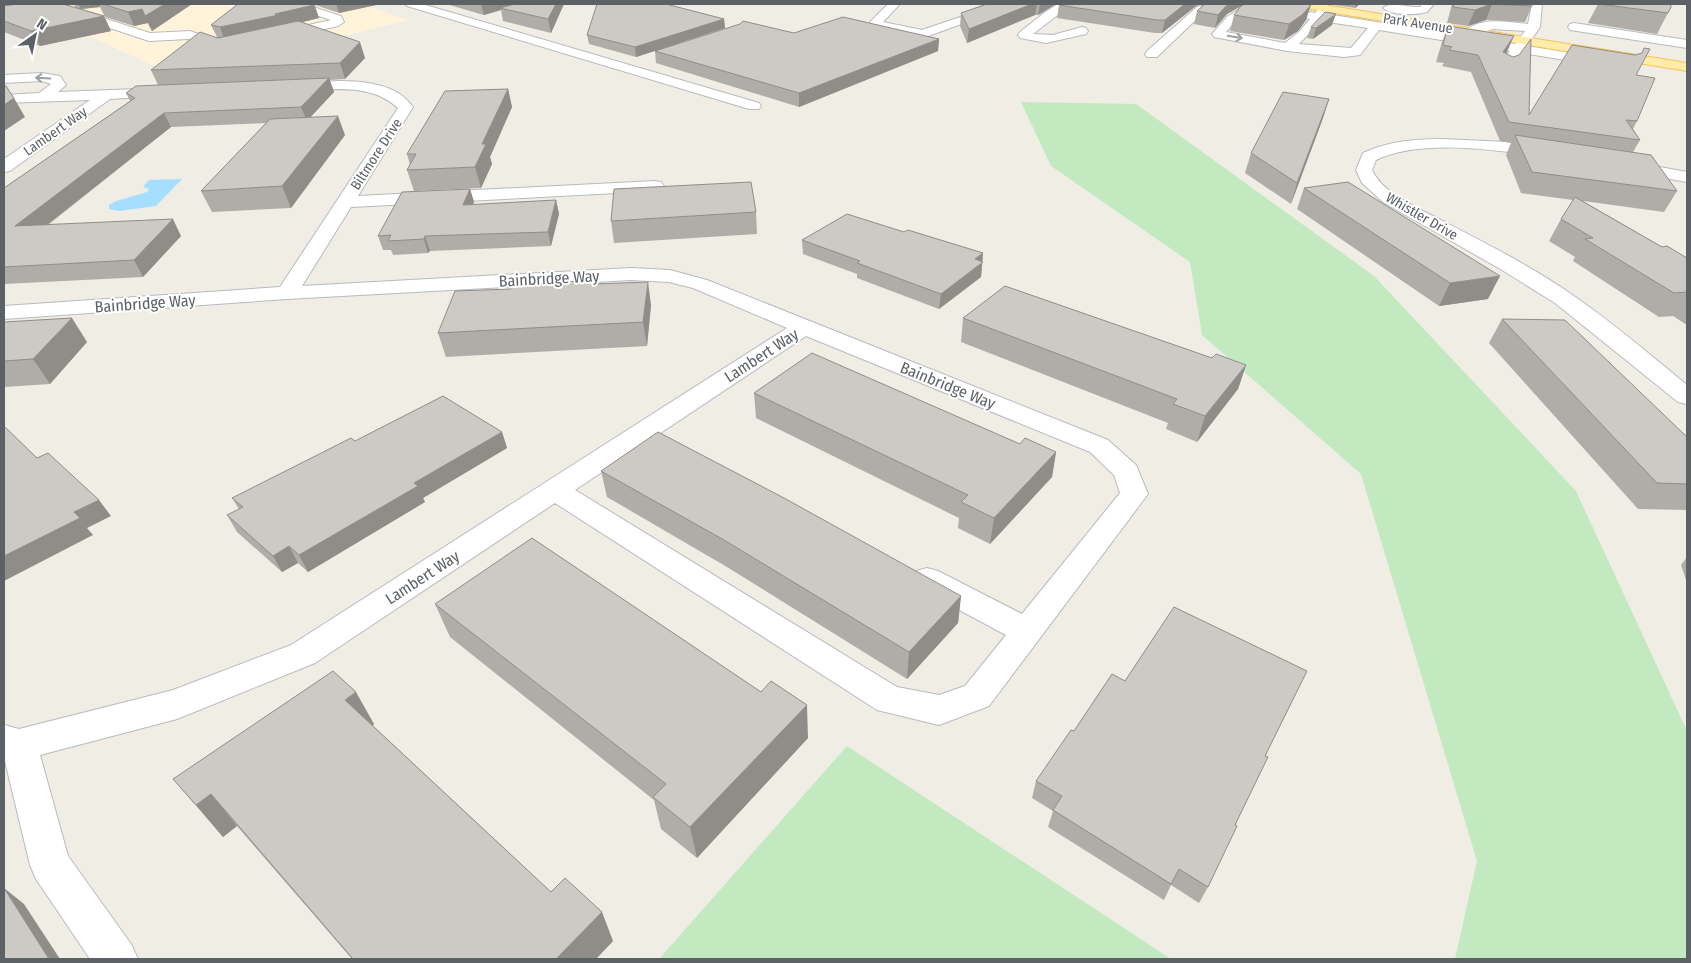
<svg xmlns="http://www.w3.org/2000/svg" width="1691" height="963" viewBox="0 0 1691 963" font-family="'Fira Sans Condensed',sans-serif">
  <rect width="100%" height="100%" fill="#f0ede5"/>
  <path fill="#fff4da" d="M89 4H359L409 20 177 76 38 13Z"/>
  <path fill="#c2e9c0" d="M1021 102 1136 104 1374 276 1576 491 1687 731V959H1455L1477 861 1361 474 1202 335 1190 262 1051 166Z
    M847 746 1171 959H659Z"/>
  <path fill="#a5deff" d="M182 179 156 206 119 211 109 209V205L116 201 147 192 149 189 143 187 149 180Z"/>
  <g fill="none" stroke-linecap="round" stroke-linejoin="round">
    <g stroke="#b7bbbf" stroke-width="2">
      <path id="minor" d="M288 4H304L341 16 344 22 338 26 280 39 276 38 274 35 276 32 331 20 289 6Z
        M405 4H422L759 103 761 106 759 109H749L407 6Z
        M888 4H900L883 22 922 30 975 12 990 4H1004L983 16 923 38 871 27 869 24 871 21Z
        M1058 4H1072L1033 34 1053 35 1082 27 1086 28 1088 31 1086 34 1046 43 1020 38 1018 35 1020 32 1044 13Z
        M1248 4H1262L1236 20 1226 32 1285 43 1299 32 1310 19 1267 11 1265 9 1267 7 1271 6 1315 13 1321 6 1325 5 1331 8 1326 14 1515 44 1525 31 1493 29 1470 36 1464 32C1479 16 1509 22 1528 24L1532 4H1542L1540 27 1527 46 1602 58 1609 62 1602 66 1522 53 1515 64 1510 65 1503 61 1510 51 1379 30 1360 55 1344 57 1287 51 1214 37 1212 34 1228 16ZM1321 21 1368 28 1351 48 1299 44Z
        M1422 4H1434L1427 12C1416 15 1392 16 1383 8 1391 1 1409 8 1420 7Z
        M1201 6 1207 9 1205 11 1157 57H1147L1145 54 1147 51 1197 7Z
        M81 11 150 33 190 31 225 43H236L237 46 236 49 224 51 189 39 149 41 77 17 75 15 77 13Z
        M1574 23 1687 40V48L1570 30 1568 27 1570 24Z
        M42 73 60 76 66 85 58 92 164 88 169 89 171 92 169 95 164 96 110 99 10 171 4 172V159L90 100 4 103V95L39 93 51 84 42 81 4 83V75Z
        M339 81C365 81 397 84 413 107L358 196 655 181 661 182 664 186 661 190 655 191 351 207 302 286 631 268 670 270 707 280 1108 440 1136 465 1148 494 989 706 939 725 877 710 555 503 315 663 177 719 40 755 68 856 131 944 138 959H90L36 879 30 865 4 757V725L19 729 173 690 291 645 787 328 693 288 669 282 631 280 287 299 4 319V306L280 287 398 108C370 82 330 90 295 91L290 90 288 87 290 84 295 83ZM806 336 1090 452 1114 475 1120 493 1022 614 938 571 927 568 916 571 912 579 916 587 1006 635 965 686 939 695 897 687 575 490Z
        M1443 139 1506 142 1551 149 1553 152 1551 155 1545 157C1497 150 1420 138 1376 160L1372 170C1383 193 1413 206 1435 217 1481 241 1528 264 1571 294 1611 321 1649 354 1687 385V404L1678 402 1555 303 1502 270 1383 202 1362 183 1356 170 1363 153C1389 141 1415 139 1443 139Z
        M1627 161 1687 172V182L1621 170 1619 166 1621 162Z"/>
    </g>
    <g stroke="#fac154" stroke-width="2">
      <path id="major" d="M57 4H80L74 7 4 20V14Z
        M1292 4H1318L1687 63V71L1298 7Z"/>
    </g>
    <use href="#minor" fill="#fff" fill-rule="evenodd"/>
    <use href="#major" fill="#ffecaa" fill-rule="evenodd"/>
  </g>
  <path fill="#b0ada9" d="M4 4 76 8 74 4H192L152 31 148 23 134 26 105 17 100 7 81 9 104 16 111 31 40 46 4 32Z
    M238 4H381L339 13 315 5 319 18 302 22 365 58 345 79 330 80 334 92 310 117 345 135 291 208 212 212 201 191 266 123 171 127 48 225 181 236 143 277 4 284V188L130 101 126 93 158 85 151 70 217 37 211 25Z
    M446 4H564L551 33 503 21 501 10 484 15Z
    M987 4H1056L1038 15H1035L967 43 960 26 961 13Z
    M1060 4H1305L1306 20 1298 31 1284 40 1230 31 1234 15 1241 6 1227 14 1215 28 1194 24 1197 11 1203 5 1201 4 1196 6 1162 33H1155L1057 18 1059 5Z
    M1328 4H1360L1355 8Z
    M1452 4H1532V6L1525 22 1486 20 1468 26 1447 23Z
    M1598 4 1671 7 1657 34 1588 23Z
    M724 19 725 28 675 44 794 33 939 39 938 51 799 107 656 63 655 51 636 57 589 44 587 35Z
    M1332 25 1313 39 1307 38 1311 27Z
    M1448 26 1506 53 1529 115 1636 75 1637 121 1633 129 1640 140 1633 152 1677 191 1664 212 1583 201 1662 247 1687 258V325L1673 316 1659 317 1573 261 1575 257 1549 241 1561 219 1573 200 1521 193 1506 155 1511 143 1500 141 1471 72 1442 66 1444 63 1436 62 1442 42Z
    M508 89 512 107 490 157 492 164 481 188 414 191 407 170 410 165 407 154Z
    M1329 99 1323 118 1291 204 1245 173 1251 153Z
    M1304 188 1488 299 1439 306 1297 209Z
    M470 189 474 202 473 205 556 200 559 214 551 246 430 251 428 253 393 255 391 250H383L378 236Z
    M756 212 757 234 614 243 611 221Z
    M904 232 983 253 981 277 939 309 857 278V274L803 254 802 240Z
    M595 280V284L651 305 647 346 446 357 438 333 511 289Z
    M963 318 1212 358 1246 365 1238 389 1197 442 1166 429 1168 423 961 342Z
    M1502 319 1687 437V510L1638 509 1489 343Z
    M4 322 87 342 50 384 4 387Z
    M754 393 1020 444 1056 452 1052 477 990 544 958 528 959 518 756 418Z
    M502 432 507 448 423 498 425 502 308 572 298 563 282 572 237 532 227 515 239 509 232 498 355 441Z
    M601 471 961 596 958 623 907 679 727 567 607 497Z
    M1687 557V583L1681 565Z
    M435 604 761 692 808 738 697 858 661 829 654 800 450 637Z
    M374 724 373 726 551 892 613 941 596 959H352L237 826 223 837 173 779Z
    M1074 731 1265 756 1208 887 1199 903 1171 885 1164 900 1048 827 1053 811 1032 798 1036 781Z"/>
  <path fill="#908d89" d="M4 4H49L4 13Z
    M78 4H99L100 7 81 9Z
    M165 4H192L152 31 148 23 134 26 128 12Z
    M336 4H381L339 13Z
    M481 4H526L500 8 501 10 484 15Z
    M556 4H564L551 33 548 19Z
    M1032 4H1037L1035 15 967 43 969 29Z
    M1040 4H1056L1038 15Z
    M1185 4H1201L1196 6 1162 33 1165 20Z
    M1228 4H1245L1227 14 1215 28 1218 15Z
    M1356 4H1360L1355 8Z
    M1492 4 1486 20 1468 26 1475 10Z
    M314 5 319 18 225 41 220 27Z
    M1311 5 1306 20 1298 31 1284 40 1289 24Z
    M1336 14 1332 25 1313 39 1316 28Z
    M104 16 111 31 40 46 31 31Z
    M724 19 725 28 636 57 635 47Z
    M1514 36 1507 52 1496 68 1503 52Z
    M939 39 938 51 799 107V93Z
    M360 42 365 58 345 79 340 63Z
    M329 78 334 92 307 121 301 107Z
    M508 89 512 107 490 157 492 164 481 188 475 167 482 144Z
    M14 98 25 117 4 131V104Z
    M1329 99 1323 118 1291 204 1297 183Z
    M164 113 171 127 25 242 15 226Z
    M338 116 345 135 291 208 282 186Z
    M470 189 474 202 467 219 463 205Z
    M556 200 559 214 551 246 548 232Z
    M173 219 181 236 143 277 134 260Z
    M425 236 430 251 428 253 424 239Z
    M983 253 981 277 939 309 941 294 975 259Z
    M1500 276 1488 299 1439 306 1450 283Z
    M648 282 651 305 647 346 643 322Z
    M72 318 87 342 50 384 33 359Z
    M1246 365 1238 389 1197 442 1205 416Z
    M502 432 507 448 423 498 425 502 308 572 299 555 414 483Z
    M1056 452 1052 477 990 544 994 518Z
    M99 500 111 516 87 528 93 535 4 581V556L74 512Z
    M289 546 298 563 282 572 273 556Z
    M961 596 958 623 907 679 909 652Z
    M356 692 374 724 364 732 345 700Z
    M807 705 808 738 697 858 690 827Z
    M211 794 237 826 223 837 196 805Z
    M4 888 24 904 60 959H49Z
    M602 912 613 941 596 959H556Z"/>
  <path fill="#cdc9c4" stroke="#908d89" d="M17 4H63L104 16 31 31 4 21V6Z
    M103 4H165L145 16 142 9 128 12Z
    M238 4H311L314 5 275 14 279 15 220 27 211 25Z
    M515 4H556L548 19 500 8Z
    M597 4H666L724 19 635 47 587 35Z
    M987 4H1032L969 29 961 13Z
    M1060 4H1185L1165 20H1157L1059 5Z
    M1205 4H1228L1218 15 1197 11Z
    M1245 4H1305L1311 5 1302 15 1289 24 1234 15 1241 6Z
    M1454 4H1532V6L1492 4 1475 10 1453 7Z
    M1599 4H1671V7L1668 13Z
    M1325 12 1336 14 1316 28 1311 27Z
    M843 17 939 39 799 93 655 51 740 24 743 21 794 33Z
    M298 21 360 42 340 63 151 70 200 32 218 38Z
    M1448 26 1514 36 1503 52 1513 57 1519 55 1531 39 1529 115 1572 45 1635 55 1642 53 1644 48 1650 49 1636 75 1655 78 1637 121 1626 120 1640 140 1509 122 1478 55 1449 50 1452 47 1443 45Z
    M329 78 301 107 164 113 15 226 173 219 134 260 4 267V188L135 98 126 93 136 86Z
    M4 86H6L14 98 4 105Z
    M508 89 482 144H486L475 167 407 170 416 154H407L445 91Z
    M1283 92 1329 99 1297 183 1251 153Z
    M338 116 282 186 201 191 270 119Z
    M1515 135 1651 155 1677 191 1532 172Z
    M751 182 756 212 611 221 614 189Z
    M1348 182 1500 276 1450 283 1304 188Z
    M470 189 463 205 556 200 548 232 425 236 424 239 388 241 391 235 378 236 402 192Z
    M1575 197 1662 247 1667 246 1687 258V292L1674 293 1585 239 1593 238 1561 219Z
    M847 214 904 232 908 230 983 253 975 259 983 262 941 294 857 263 860 261 802 240Z
    M595 280 594 284 648 282 643 322 438 333 455 291 511 289 512 285Z
    M1005 286 1212 358 1216 354 1246 365 1205 416 1173 404 1177 399 963 318Z
    M72 318 33 359 4 361V322Z
    M1502 319 1565 320 1687 437V484L1657 483Z
    M812 353 1020 444 1025 438 1056 452 994 518 961 502 968 495 754 393Z
    M443 396 502 432 414 483 418 486 299 555 289 546 273 556 227 515 243 507 232 498 351 438 355 441Z
    M4 426 37 458 48 453 99 500 74 512 80 518 4 556Z
    M658 432 784 498 961 596 909 652 724 540 601 471Z
    M532 538 761 692 771 681 807 705 690 827 653 797 666 784 435 604Z
    M1174 607 1307 671 1265 756 1268 757 1235 825 1237 826 1208 887 1179 869 1171 884 1053 810 1062 796 1036 781 1071 730 1074 731 1112 674 1125 681Z
    M333 671 356 692 345 700 551 892 565 878 602 912 556 959H353L211 794 196 805 173 779Z
    M4 888 49 959H4Z"/>
  <defs><path id="oneway-shaft" d="M-6 0H5M1.5-3L5.5 0L1.5 3" fill="none" stroke-width="1.6" stroke-linecap="round" stroke-linejoin="round" transform="scale(1.25)"/></defs>
  <g stroke="#9da0a3">
    <use href="#oneway-shaft" transform="translate(1235 37) rotate(10)"/>
    <use href="#oneway-shaft" transform="translate(43 78) rotate(-177)"/>
  </g>
  <g text-anchor="middle" stroke-width="4" stroke-linejoin="round" paint-order="stroke">
    <g font-size="14" fill="#5c6166" stroke="#fff">
      <text transform="translate(1418 23) rotate(9)" y="5">Park Avenue</text>
      <text transform="translate(55 131) rotate(-35)" y="5">Lambert Way</text>
      <text transform="translate(376 154) rotate(-57)" y="5">Biltmore Drive</text>
      <text transform="translate(1422 216) rotate(30)" y="5">Whistler Drive</text>
    </g>
    <g font-size="16" fill="#5c6166" stroke="#fff">
      <text transform="translate(549 278) rotate(-3)" y="6">Bainbridge Way</text>
      <text transform="translate(145 303) rotate(-4)" y="6">Bainbridge Way</text>
      <text transform="translate(761 355) rotate(-33)" y="6">Lambert Way</text>
      <text transform="translate(948 385) rotate(22)" y="6">Bainbridge Way</text>
      <text transform="translate(422 577) rotate(-33)" y="6">Lambert Way</text>
    </g>
  </g>
  <rect width="1691" height="963" fill="none" stroke="#5c6166" stroke-width="10"/>
  <g transform="translate(35 35) rotate(33)" stroke="#ffffff" stroke-width="4" paint-order="stroke">
  <path d="M0-4L9 19L0 12L-9 19Z" fill="#5c6166"/>
  <text y="-8" font-size="14" font-weight="bold" text-anchor="middle" fill="#5c6166">N</text>
  </g>
</svg>
